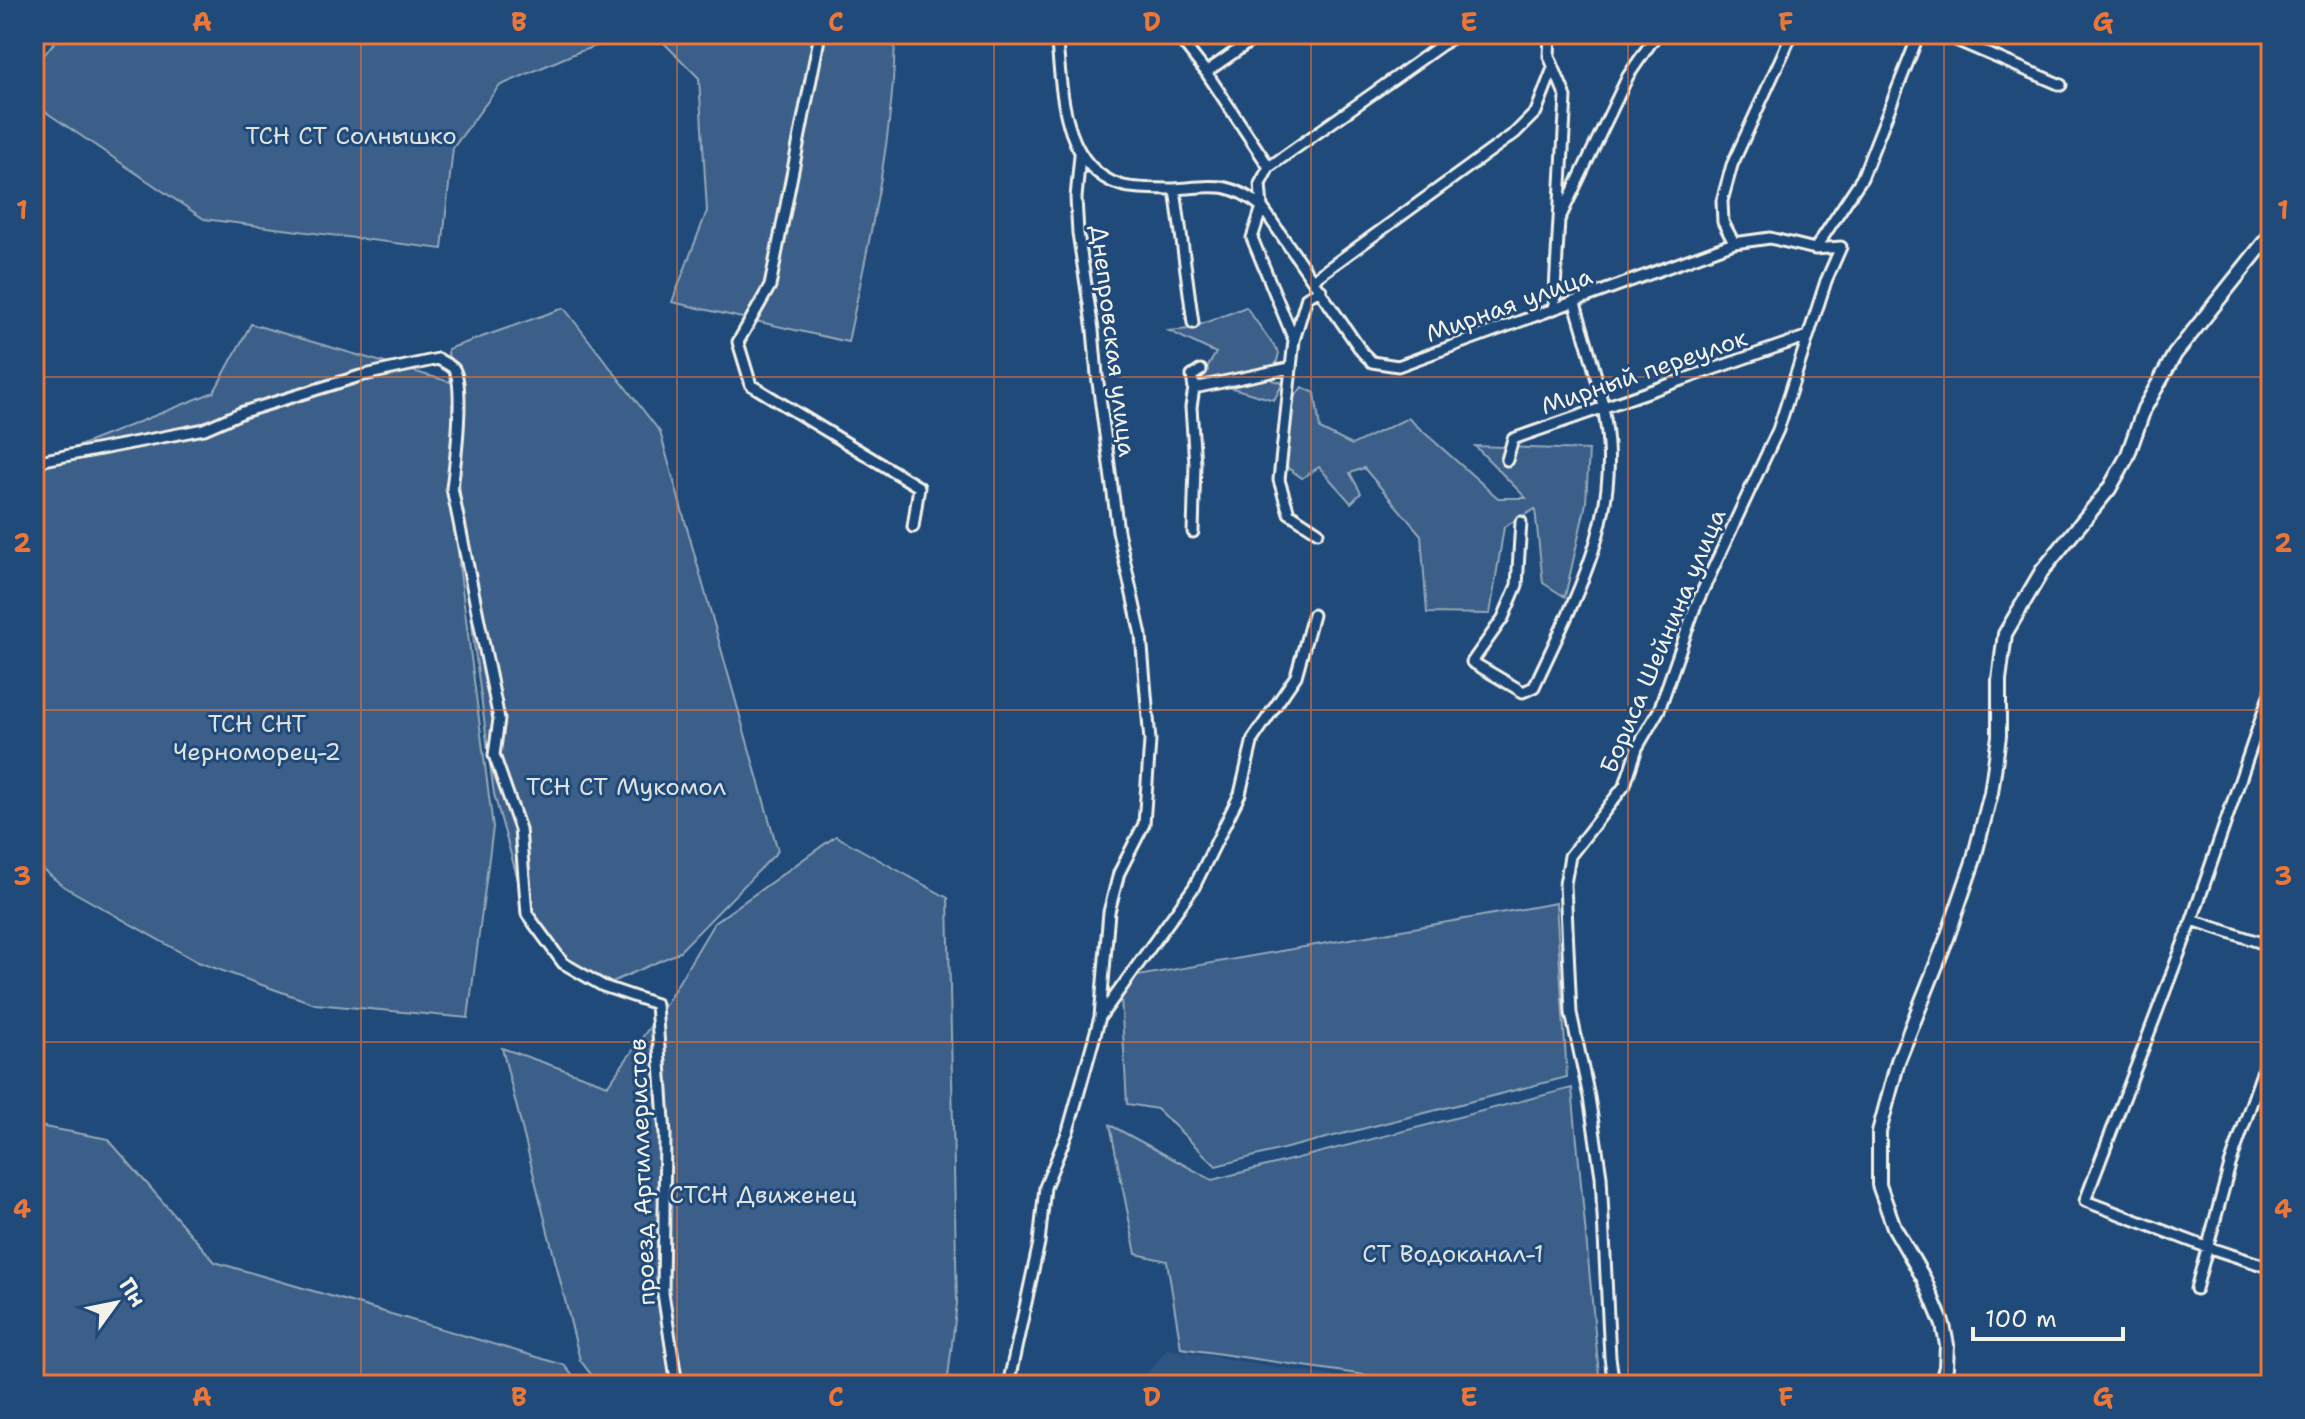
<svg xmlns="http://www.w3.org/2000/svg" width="2305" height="1419" viewBox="0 0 2305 1419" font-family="'Shantell Sans',sans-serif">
  <rect width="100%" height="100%" fill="#1f4a7a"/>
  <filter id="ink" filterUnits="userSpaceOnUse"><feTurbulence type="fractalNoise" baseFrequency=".0125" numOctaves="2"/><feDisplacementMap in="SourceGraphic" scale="16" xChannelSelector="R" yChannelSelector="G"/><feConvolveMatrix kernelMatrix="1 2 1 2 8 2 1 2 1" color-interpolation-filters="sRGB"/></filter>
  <g filter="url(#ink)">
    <path fill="#2d5581" d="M1167 1349 1385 1385H1137Z"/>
    <path fill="#3a5f88" stroke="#97a8b8" stroke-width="2" d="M61 34H632L578 52 499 86 453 148 442 249 204 219 34 104V67Z
      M655 34H895C894 138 869 241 848 342L672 302 707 211 699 78Z
      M1246 307 1279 353 1272 380 1283 383 1274 400 1200 379 1216 353 1169 331 1189 329Z
      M564 308 660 432 778 851 678 953 603 986 532 930 494 794 474 644 452 404 459 565 493 827 468 1018 315 1004 198 962 63 886 34 862V464L214 392 251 324 450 382 448 349Z
      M1302 387 1315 393 1320 429 1352 445 1408 418 1498 498H1526L1475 446 1589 450 1586 503 1565 597 1543 583 1535 509 1504 527 1490 614 1427 613 1421 535 1364 468 1350 473 1361 493 1351 503 1319 467 1302 478 1284 465 1294 398Z
      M836 836 948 898 957 1303 947 1385H599L580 1360 502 1048 608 1085 664 1007 714 923Z
      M1556 903 1567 1077 1216 1166 1157 1109 1127 1104 1120 979Z
      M1572 1088 1600 1385H1432L1181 1348 1167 1261 1136 1254 1110 1125 1212 1180Z
      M34 1125 108 1139 215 1262 564 1365 580 1385H34Z"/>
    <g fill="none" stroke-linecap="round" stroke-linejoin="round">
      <g stroke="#f4f1e8" stroke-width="15">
        <path id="street" d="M820 34 770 286 738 342 751 385 919 487 913 527
          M1056 34C1062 85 1060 165 1120 185 1136 190 1158 188 1175 189
          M1176 34 1206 72 1269 167
          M1550 34 1549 56 1566 97 1554 307
          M1942 34 2061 85
          M1206 72 1261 34
          M1262 207 1362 352 1372 362 1398 366 1734 243 1770 238 1815 249 1841 247 1826 281 1778 430 1695 607 1659 710 1637 748 1625 785 1570 856 1565 884 1571 1013 1589 1097 1601 1176 1610 1357 1614 1385
          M1262 207 1252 238 1294 340
          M1560 218 1628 76 1657 34
          M1734 243 1723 222 1722 201 1732 165 1792 34
          M1815 249 1862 178 1919 34
          M1314 279 1515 133 1536 112 1553 68
          M1193 323 1175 189C1215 186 1230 181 1262 207L1260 184 1269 167 1457 34
          M1194 388 1290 368
          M1507 460 1513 439 1808 336
          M34 462 204 429 243 412 360 376 438 359C443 362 450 365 454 369 465 385 455 466 452 488L499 719 494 755 520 829 527 914 563 963 603 986 656 1004 665 1135 663 1293 677 1385
          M1521 522 1517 585 1503 618 1472 662 1523 692 1534 687C1569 610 1614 533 1608 445 1605 397 1588 349 1575 303
          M1193 532 1195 464 1191 407 1194 388 1192 376 1201 370
          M1318 532 1289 513 1279 480 1294 340 1307 297 1321 290
          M2271 690 2192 920 2271 946
          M2192 920 2085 1201 2201 1245 2271 1268
          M1100 1017 1194 887 1240 794 1253 739 1296 676 1313 615
          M2196 1289 2230 1165 2271 1047
          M1008 1385 1039 1243 1045 1187 1068 1131 1100 1017 1109 912 1119 873 1144 824 1150 741 1141 635 1118 531 1097 375 1093 330 1078 233 1076 198 1080 155"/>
      </g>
      <g stroke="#f4f1e8" stroke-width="18">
        <path id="secondary" d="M1941 1385 1946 1367 1947 1345 1943 1325 1924 1279 1894 1227 1879 1185V1132L1898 1061 1947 938 1973 862 1991 793 1999 736V680L2005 634 2042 571 2109 489 2127 457 2144 409 2175 354 2271 234"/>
      </g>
      <use href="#street" stroke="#1f4a7a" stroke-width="9"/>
      <use href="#secondary" stroke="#1f4a7a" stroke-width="12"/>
    </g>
  </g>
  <path fill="none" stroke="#ea7738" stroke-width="2" stroke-opacity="0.55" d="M361 34V1385M677 34V1385M994 34V1385M1311 34V1385M1628 34V1385M1944 34V1385M34 377H2271M34 710H2271M34 1042H2271"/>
  <g text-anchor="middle" stroke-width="6" stroke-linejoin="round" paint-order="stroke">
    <g font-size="24" fill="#e1e2de" stroke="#1f4a7a">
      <text x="351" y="144">ТСН СТ Солнышко</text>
      <text x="257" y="732">ТСН СНТ<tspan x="257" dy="28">Черноморец-2</tspan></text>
      <text x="626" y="795">ТСН СТ Мукомол</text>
      <text x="763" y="1203">СТСН Движенец</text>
      <text x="1453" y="1262">СТ Водоканал-1</text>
    </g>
    <g font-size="24" fill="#f4f1e8" stroke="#1f4a7a">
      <text transform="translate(1509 305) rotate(-20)" y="8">Мирная улица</text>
      <text transform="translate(1113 341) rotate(83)" y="8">Днепровская улица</text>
      <text transform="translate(1644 372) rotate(-19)" y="8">Мирный переулок</text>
      <text transform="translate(1663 641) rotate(-67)" y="8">Бориса Шейнина улица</text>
      <text transform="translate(642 1172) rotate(-92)" y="8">проезд Артиллеристов</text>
    </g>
  </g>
  <rect width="2305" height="1419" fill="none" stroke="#1f4a7a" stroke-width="88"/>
  <g transform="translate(116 1303) rotate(57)" stroke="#1f4a7a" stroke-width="6" paint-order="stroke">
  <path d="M0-6L14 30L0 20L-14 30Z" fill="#f4f1e8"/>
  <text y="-12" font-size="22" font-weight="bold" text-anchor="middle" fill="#f4f1e8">Пн</text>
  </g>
  <path d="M1973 1327v12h150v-12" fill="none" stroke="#f4f1e8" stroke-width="4"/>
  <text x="1985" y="1327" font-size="24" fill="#f4f1e8" stroke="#1f4a7a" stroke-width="6" paint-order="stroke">100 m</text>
  <rect x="44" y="44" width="2217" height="1331" fill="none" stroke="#ea7738" stroke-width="3"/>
  <g font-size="26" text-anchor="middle" font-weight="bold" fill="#ea7738">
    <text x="202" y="31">A</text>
    <text x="519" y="31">B</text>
    <text x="836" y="31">C</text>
    <text x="1152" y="31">D</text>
    <text x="1469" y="31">E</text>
    <text x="1786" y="31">F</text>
    <text x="2103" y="31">G</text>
    <text x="22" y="219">1</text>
    <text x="2283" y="219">1</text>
    <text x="22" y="552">2</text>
    <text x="2283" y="552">2</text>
    <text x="22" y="885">3</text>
    <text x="2283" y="885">3</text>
    <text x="22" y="1218">4</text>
    <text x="2283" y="1218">4</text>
    <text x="202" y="1406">A</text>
    <text x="519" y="1406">B</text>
    <text x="836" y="1406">C</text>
    <text x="1152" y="1406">D</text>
    <text x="1469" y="1406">E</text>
    <text x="1786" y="1406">F</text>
    <text x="2103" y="1406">G</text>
  </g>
</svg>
